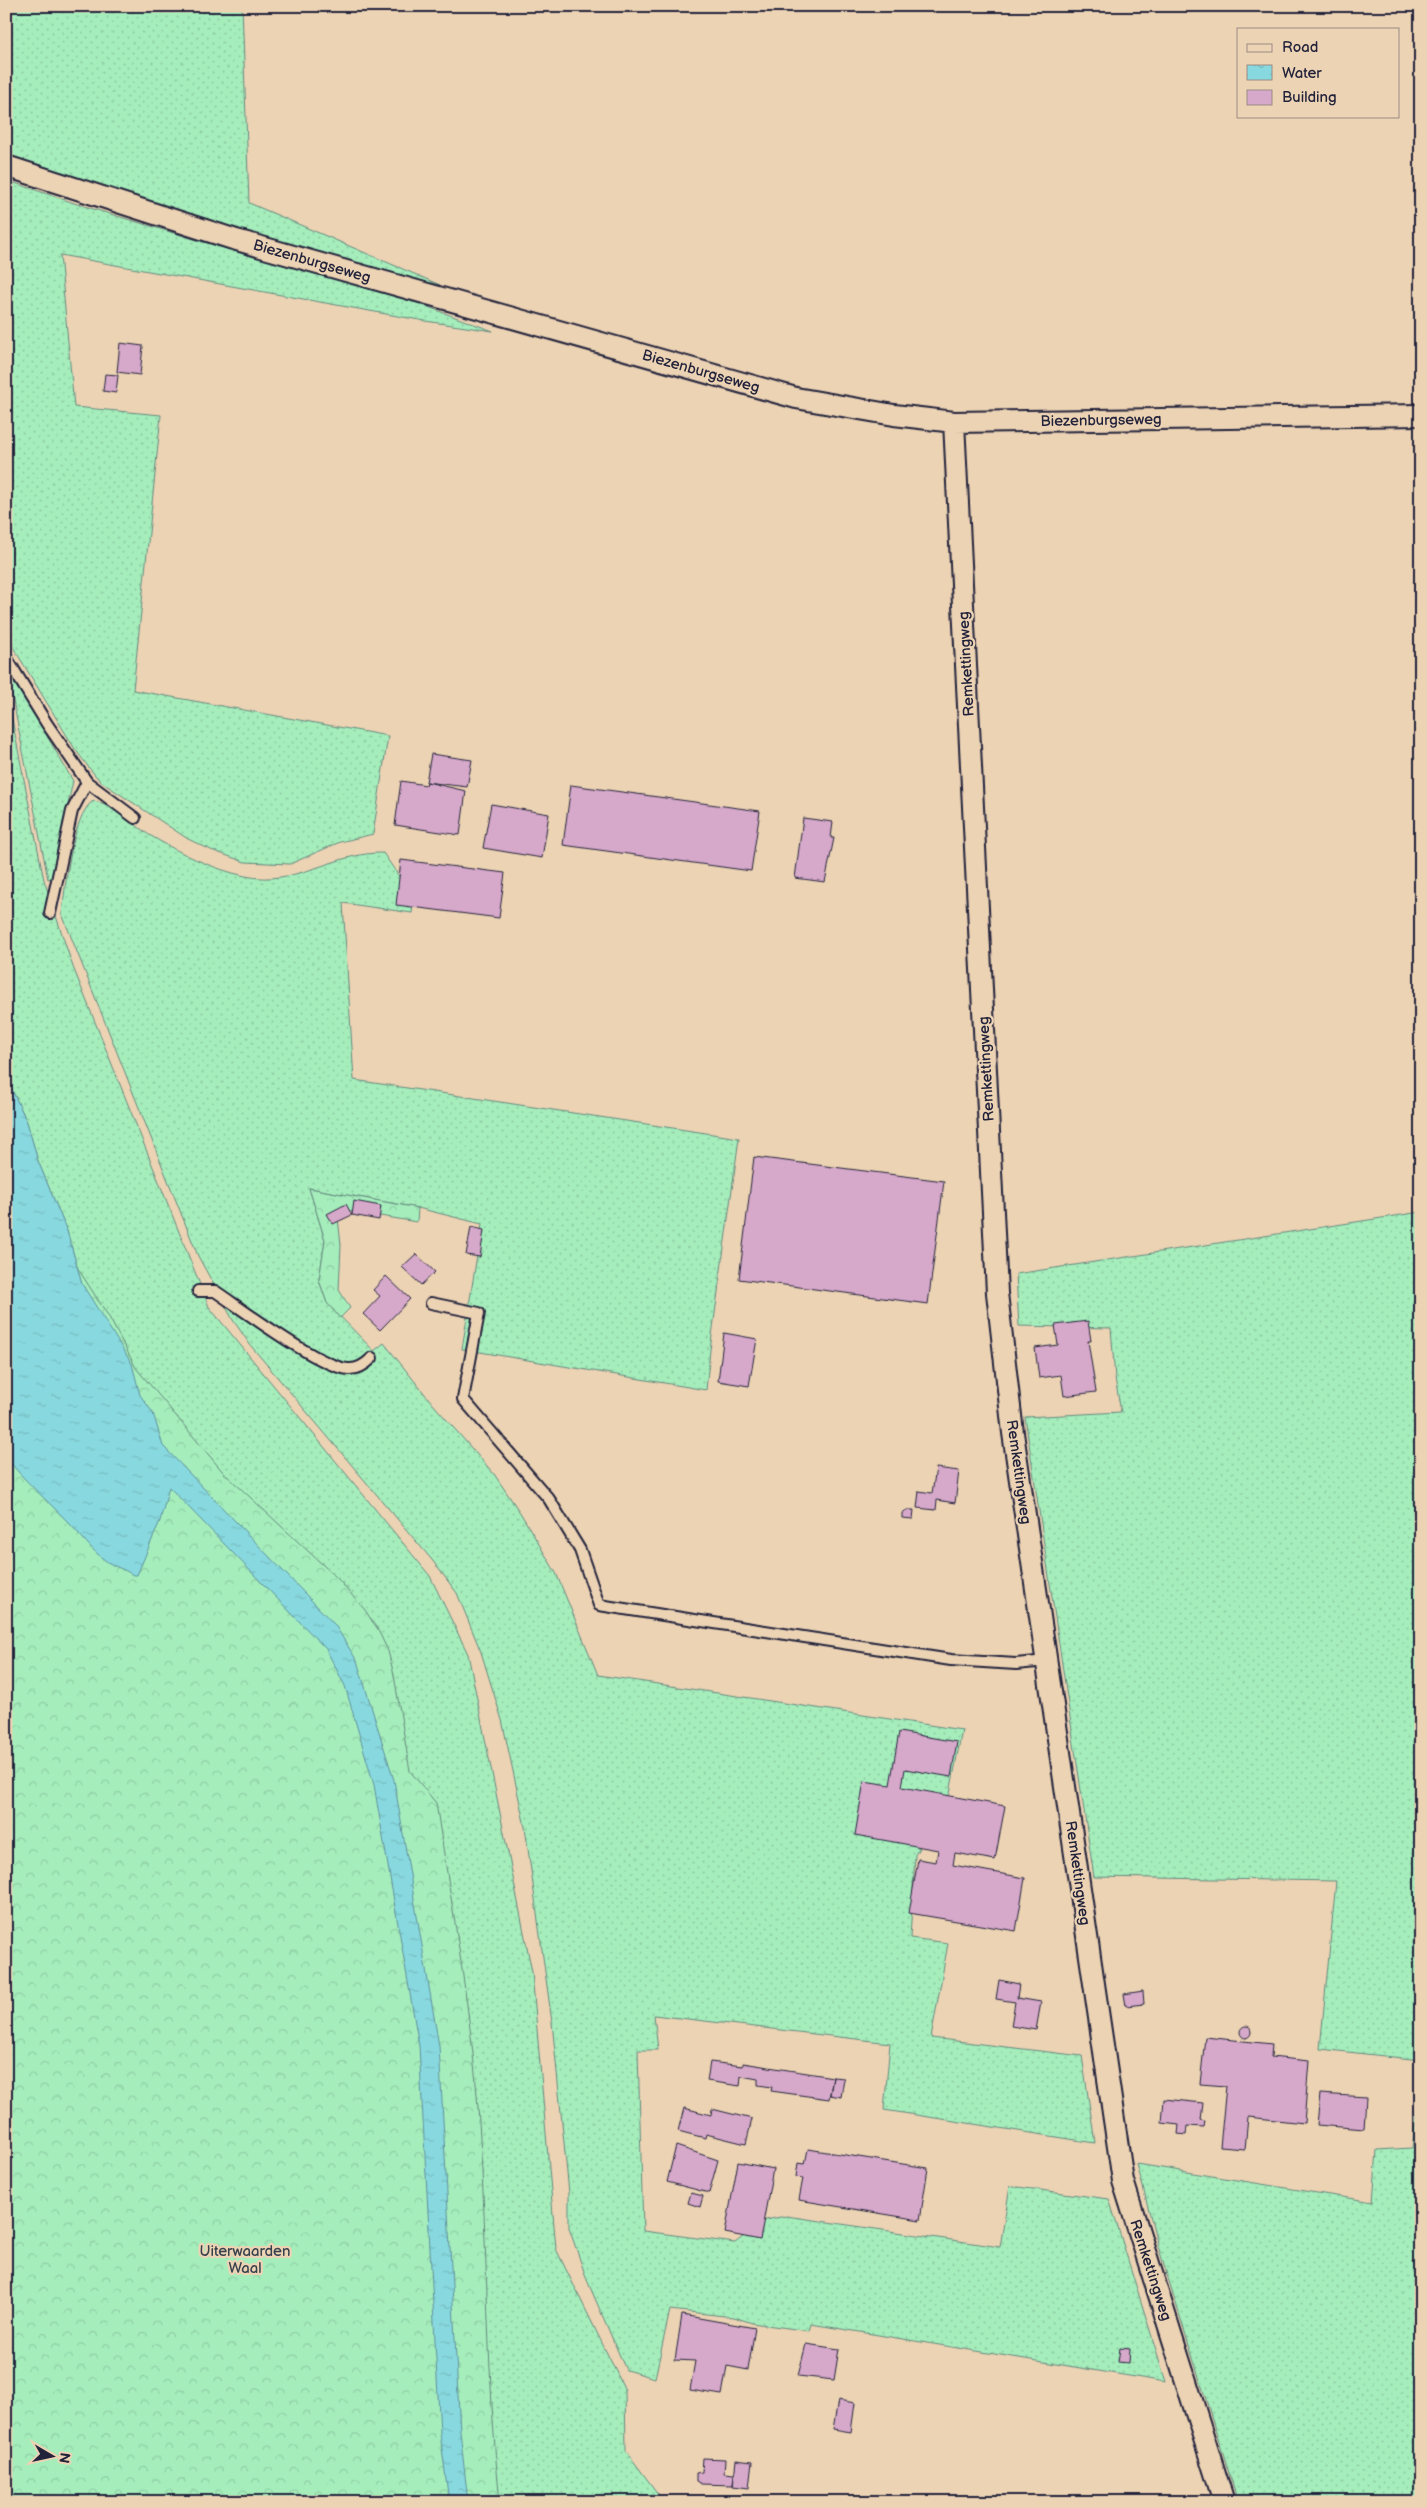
<svg xmlns="http://www.w3.org/2000/svg" width="1427" height="2508" viewBox="0 0 1427 2508" font-family="'Balsamiq Sans',sans-serif">
  <defs>
    <pattern id="grass-dots" width="8" height="8" patternUnits="userSpaceOnUse" patternTransform="scale(1.25)"><rect width="8" height="8" fill="#a5eebc"/><path d="M2 2h.1M6 6h.1" fill="none" stroke="#8ecca2" stroke-width="1.8" stroke-linecap="round"/></pattern>
    <pattern id="forest-crowns" width="20" height="18" patternUnits="userSpaceOnUse" patternTransform="scale(1.25)"><rect width="20" height="18" fill="#a5eebc"/><path d="M2 6a3 3 0 1 1 6 0M12 15a3 3 0 1 1 6 0" fill="none" stroke="#8ecca2"/></pattern>
    <pattern id="water-ripples" width="26" height="14" patternUnits="userSpaceOnUse" patternTransform="scale(1.25)"><rect width="26" height="14" fill="#88d9df"/><path d="M2 4q2-2 4 0t4 0M15 11q2-2 4 0t4 0" fill="none" stroke="#75bac0"/></pattern>
  </defs>
  <rect width="100%" height="100%" fill="#ecd3b4"/>
  <filter id="ink" filterUnits="userSpaceOnUse"><feTurbulence type="fractalNoise" baseFrequency=".02" numOctaves="2"/><feDisplacementMap in="SourceGraphic" scale="10" xChannelSelector="R" yChannelSelector="G"/><feConvolveMatrix kernelMatrix="1 2 1 2 8 2 1 2 1" color-interpolation-filters="sRGB"/></filter>
  <g filter="url(#ink)">
    <path fill="url(#grass-dots)" stroke="#64887c" d="M6 6H242L249 203 440 285 350 265 6 160Z
      M6 180 77 204 217 246 382 290 493 331 425 321 60 255 74 407 161 415 133 690 388 736 373 834 340 842 290 864 245 862 211 850 188 839 100 781 90 769 75 749 13 647 6 618Z
      M8 675 25 698 73 781 52 878 48 879Z
      M6 689 44 880 73 967 209 1307 430 1576 468 1654 532 1972 556 2249 625 2390 626 2451 664 2502H468L163 1446 82 1284 67 1231 38 1161 27 1122 6 1077Z
      M93 801C115 804 132 824 151 836 180 853 212 869 245 876 296 887 334 852 383 853L414 898 412 913 343 903 354 1080 739 1138 710 1350 706 1390 462 1349 482 1224 418 1208 309 1188 325 1240 319 1280 327 1303 374 1351 384 1343 432 1403 494 1474 521 1514 556 1573 598 1675 962 1730 950 1793 915 1855 910 1938 948 1943 931 2038 1082 2056 1095 2143 884 2110 890 2043 654 2015 658 2050H638L643 2231 735 2243 765 2220 786 2216 1000 2247 1010 2186 1109 2199 1166 2382 811 2324 809 2331 752 2323 734 2317 670 2310 655 2378 626 2370 587 2280 569 2228V2193L552 2022 525 1827 502 1720 481 1652 457 1593 432 1560 251 1346 233 1320 198 1256 62 914C65 889 72 815 93 801Z
      M1421 1212V2060L1320 2049 1336 1881 1094 1877 1025 1417 1121 1412 1115 1378 1111 1328 1019 1326 1016 1274Z
      M1421 2078V2502H1238L1158 2246 1137 2164 1373 2202 1377 2150 1412 2148Z"/>
    <path fill="url(#forest-crowns)" stroke="#64887c" d="M6 1108 73 1261 109 1317 136 1368 223 1472 337 1578 365 1610 379 1632 388 1651 394 1675 410 1771 436 1803C452 1908 472 2014 479 2121 488 2248 486 2375 500 2502H6Z
      M309 1188 418 1208 417 1222 337 1209 341 1245 339 1290 350 1308 340 1318 327 1303 319 1280 325 1240Z"/>
    <path fill="url(#water-ripples)" stroke="#5f909d" d="M6 1077 27 1122 38 1161 67 1231 82 1284 132 1364 140 1395 153 1413 163 1446 335 1625 357 1661 394 1780 439 2046 460 2431 468 2502H449L440 2433 419 2046 374 1785 345 1686 326 1649 169 1487 160 1521 137 1575H133C125 1569 114 1567 106 1561 91 1550 81 1535 68 1522 47 1500 24 1481 6 1457Z"/>
    <path fill="#d6a8ca" stroke="#22223b" d="M120 343 143 346 140 375 117 372Z
      M105 374 118 375 116 393 103 391Z
      M431 754 472 760 467 787 426 782Z
      M401 781 426 785 427 782 466 791 460 835 395 825Z
      M571 785 760 811 751 871 563 845Z
      M491 804 549 814 542 858 483 848Z
      M803 818 833 822 831 838H834L825 882 795 878Z
      M401 860 505 873 499 918 396 905Z
      M754 1157 944 1181 928 1304 739 1279Z
      M354 1201 381 1206 379 1220 352 1215Z
      M346 1204 352 1215 333 1224 327 1214Z
      M471 1227 484 1230 480 1257 466 1255Z
      M416 1254 435 1272 421 1285 402 1267Z
      M386 1276 410 1299 380 1330 363 1314 380 1296 373 1290Z
      M1088 1321 1091 1341H1088L1096 1392 1064 1396 1061 1375 1039 1378 1035 1348 1058 1345 1055 1325Z
      M724 1333 757 1339 749 1386 718 1381Z
      M936 1468 959 1471 955 1503 937 1500 936 1510 917 1508 919 1491 932 1493Z
      M907 1510H914L913 1519 902 1518V1513Z
      M899 1732 957 1742 951 1777 905 1769 902 1787 1005 1806 995 1860 955 1853 953 1865 1025 1878 1016 1931 909 1913 918 1859 936 1862 938 1850 855 1835 864 1781 890 1785Z
      M999 1980 1019 1984 1017 1998 1041 2002 1036 2030 1011 2026 1015 2002 996 1999Z
      M1143 1991 1144 2004 1126 2006 1124 1994Z
      M1240 2032a6 6 0 1 1 12 0a6 6 0 1 1-12 0Z
      M1205 2037 1272 2044 1271 2057 1309 2061 1304 2123 1248 2117 1245 2149 1220 2147 1226 2086 1200 2084Z
      M710 2062 743 2066V2063L833 2077 829 2099 771 2091 772 2087 758 2085V2079L741 2076 740 2086 707 2081Z
      M833 2077 844 2078 841 2097 830 2095Z
      M1320 2094 1366 2097 1364 2129 1317 2125Z
      M1164 2099 1203 2103 1201 2120 1205 2121 1204 2127 1187 2126 1186 2135 1178 2134 1179 2125 1162 2123Z
      M684 2108 711 2115 712 2109 752 2119 746 2144 706 2134 705 2138 678 2131Z
      M676 2146 718 2160 709 2193 667 2182Z
      M808 2149 928 2168 920 2220 799 2200 803 2178 796 2177 798 2163 805 2164Z
      M738 2162 773 2169 760 2240 725 2233Z
      M691 2193 703 2196 700 2207 688 2203Z
      M682 2315 755 2328 748 2370 727 2366 722 2395 690 2390 695 2361 675 2360Z
      M806 2344 839 2349 834 2380 798 2376Z
      M1120 2348 1130 2349 1129 2363 1118 2362Z
      M838 2400 855 2403 851 2432 833 2429Z
      M703 2458 725 2459 724 2473 734 2474 733 2485 701 2484 696 2481V2473L702 2472Z
      M736 2460 752 2462 749 2488 733 2486Z"/>
    <g fill="none" stroke-linecap="round" stroke-linejoin="round">
      <g stroke="#22223b" stroke-width="14">
        <path id="service" d="M6 657 47 724 87 782 135 818
          M50 913 72 811 87 782
          M198 1291H215C242 1309 319 1367 348 1369 358 1370 365 1365 372 1358
          M431 1303 479 1313 463 1399 549 1499 580 1550 599 1605 951 1660 1016 1664 1047 1661"/>
      </g>
      <g stroke="#22223b" stroke-width="24">
        <path id="minor" d="M6 166 233 239 796 398 894 415 954 422 1421 415
          M954 422 997 1293 1013 1433 1123 2181 1224 2502"/>
      </g>
      <use href="#service" stroke="#ecd3b4" stroke-width="10"/>
      <use href="#minor" stroke="#ecd3b4" stroke-width="20"/>
    </g>
  </g>
  <g text-anchor="middle" stroke-width="4.5" stroke-linejoin="round" paint-order="stroke">
    <g font-size="15" fill="#22223b" stroke="#ecd3b4">
      <text transform="translate(312 261) rotate(16)" y="5">Biezenburgseweg</text>
      <text transform="translate(701 371) rotate(16)" y="5">Biezenburgseweg</text>
      <text transform="translate(1101 420) rotate(-1)" y="5">Biezenburgseweg</text>
      <text transform="translate(966 664) rotate(-93)" y="5">Remkettingweg</text>
      <text transform="translate(986 1069) rotate(-93)" y="5">Remkettingweg</text>
      <text transform="translate(1019 1472) rotate(82)" y="5">Remkettingweg</text>
      <text transform="translate(1078 1873) rotate(82)" y="5">Remkettingweg</text>
      <text transform="translate(1151 2270) rotate(72)" y="5">Remkettingweg</text>
    </g>
    <g font-size="15" fill="#36414e" stroke="#ecd3b4">
      <text x="245" y="2256">Uiterwaarden<tspan x="245" dy="17">Waal</tspan></text>
    </g>
  </g>
  <rect width="1427" height="2508" fill="none" stroke="#ecd3b4" stroke-width="25"/>
  <rect x="12" y="12" width="1402" height="2483" fill="none" stroke="#22223b" stroke-width="2" filter="url(#ink)"/>
  <rect x="1237" y="28" width="162" height="90" fill="#ecd3b4" stroke="#9b8c84"/>
  <rect x="1247" y="44" width="25" height="8" fill="#ecd3b4" stroke="#9b8c84"/>
  <text x="1282" y="52" font-size="15" fill="#22223b">Road</text>
  <rect x="1247" y="65" width="25" height="15" fill="url(#water-ripples)" stroke="#9b8c84"/>
  <text x="1282" y="78" font-size="15" fill="#22223b">Water</text>
  <rect x="1247" y="90" width="25" height="15" fill="#d6a8ca" stroke="#9b8c84"/>
  <text x="1282" y="102" font-size="15" fill="#22223b">Building</text>
  <g transform="translate(52 2456) rotate(99)" stroke="#ecd3b4" stroke-width="4" paint-order="stroke">
  <path d="M0-4L9 19L0 12L-9 19Z" fill="#22223b"/>
  <text y="-8" font-size="14" font-weight="bold" text-anchor="middle" fill="#22223b">N</text>
  </g>
</svg>
